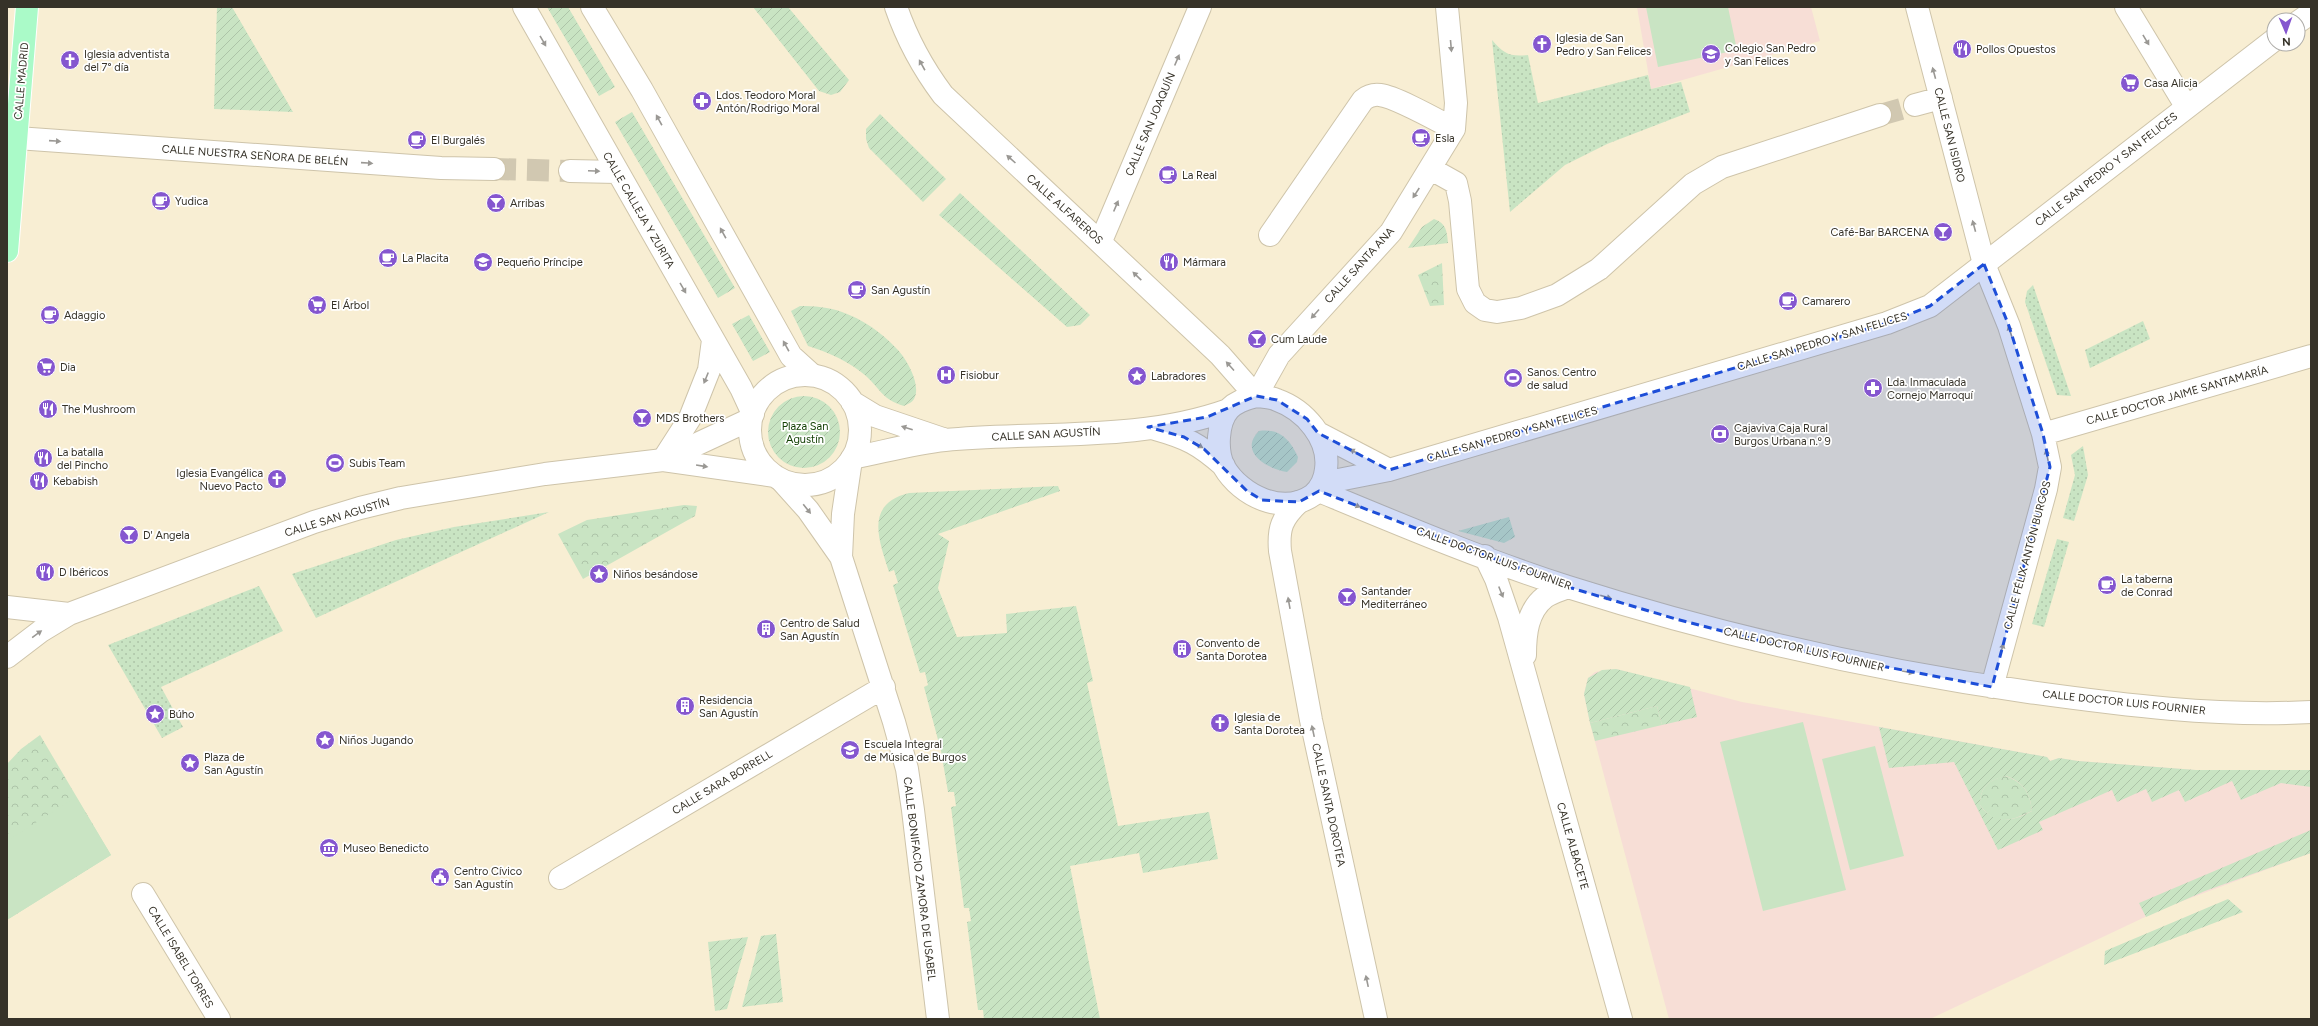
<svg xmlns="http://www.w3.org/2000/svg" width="2318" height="1026" viewBox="0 0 2318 1026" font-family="Figtree,sans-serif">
  <defs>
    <pattern id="grass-dots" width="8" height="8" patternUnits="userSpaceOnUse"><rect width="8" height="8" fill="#c9e4c3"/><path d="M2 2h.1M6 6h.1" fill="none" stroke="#adc4a8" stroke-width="1.8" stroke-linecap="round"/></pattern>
    <pattern id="forest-crowns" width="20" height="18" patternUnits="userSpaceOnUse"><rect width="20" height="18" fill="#c9e4c3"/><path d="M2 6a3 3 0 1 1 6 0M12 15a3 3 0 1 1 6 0" fill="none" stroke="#adc4a8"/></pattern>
    <pattern id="garden-furrows" width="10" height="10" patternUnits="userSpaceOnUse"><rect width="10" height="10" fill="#c9e4c3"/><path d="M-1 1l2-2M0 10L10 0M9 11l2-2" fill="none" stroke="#adc4a8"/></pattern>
  </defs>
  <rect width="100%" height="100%" fill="#f8eed3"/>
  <path fill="#f7ded6" d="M1637 7H1811L1820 41 1651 89Z
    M1616 669 1742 702 2047 757 2050 761 2059 758 2078 761 2196 770H2311V853L2164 908 1930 1019H1669L1590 723 1584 694 1588 678 1595 672Z"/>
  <path fill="url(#grass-dots)" d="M1492 40C1504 54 1510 57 1528 55L1538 103 1648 75 1651 89 1681 82 1690 112 1607 144 1565 165 1510 212Z
    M2033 285 2071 396 2057 395 2025 302 2027 291Z
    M2143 321 2150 339 2090 368 2085 350Z
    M2083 446 2088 475 2074 521 2063 518 2075 475 2071 455Z
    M549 512 316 618 292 574 396 540 454 527Z
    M2057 539 2069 542 2044 627 2032 624Z
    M259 586 283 631 161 687 183 727 162 738 108 645Z"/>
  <path fill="url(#forest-crowns)" d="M1442 263 1444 305 1430 306 1418 275Z
    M684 505 697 506 695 516 583 579 558 534 587 520Z
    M1657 706 1662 725 1595 741 1590 723Z
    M40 735 111 855 7 920V764L21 749Z
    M2005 776C2024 782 2030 793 2032 811 2010 821 1996 827 1980 805 1980 787 1989 780 2005 776Z"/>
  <path fill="url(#garden-furrows)" fill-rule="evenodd" d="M217 7H232L293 112 214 109Z
    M547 7H568L615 87 599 96Z
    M753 7H788L849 80 840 92 831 95 819 91Z
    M632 112 735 288 718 298 615 122Z
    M880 114 946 179 923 202 869 148 866 139V129Z
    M960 193 1090 315 1080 325 1067 327 939 215Z
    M1434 219C1446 223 1447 231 1448 243L1408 248 1422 227Z
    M800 306C814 306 829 307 842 312 862 319 881 332 895 347 906 357 922 385 914 399 912 403 907 404 904 406 882 399 882 391 866 376 850 362 828 352 808 346L791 311Z
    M749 315 770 352 753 361 732 324Z
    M768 432a36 36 0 1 1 72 0a36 36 0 1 1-72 0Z
    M1259 431C1280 428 1290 440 1298 457L1297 462 1287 472C1267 469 1238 452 1259 431Z
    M1058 486 1060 491 938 534 949 541 938 588 957 637 1007 633 1006 614 1076 606 1093 681 1087 683 1118 826 1209 812 1218 859 1143 873 1139 853 1070 866 1100 1019H984L983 1010H978L967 922 971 921 969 908H964L951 807 956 806 954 792H948L941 751 924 687 928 685 925 672 920 673 893 585 898 583 894 570 889 572C879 540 864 504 909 493Z
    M1509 517 1515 537 1504 543 1458 531Z
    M1616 669 1690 687 1697 717 1662 725 1657 706 1590 723 1584 694 1588 678 1602 670Z
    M1879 727 2047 757 2050 761 2059 758 2078 761 2196 770H2311V787L2281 783 2241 800 2232 781 2185 802 2179 790 2152 802 2146 789 2117 802 2112 790 2039 822 2043 830 1998 850 1954 762 1889 768ZM2006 776C2024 782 2030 793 2032 811 2012 822 1994 825 1980 805 1980 787 1989 780 2006 776Z
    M2311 830V853L2205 891 2146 917 2139 903Z
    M2228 899 2243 912 2104 965 2105 951Z
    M776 934 783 1002 742 1007 761 936Z
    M748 937 727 1009 715 1011 708 942Z"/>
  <path fill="#c9e4c3" d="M1646 7H1728L1737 50 1658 67Z
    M1803 722 1846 890 1763 911 1720 742Z
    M1875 746 1904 856 1850 870 1822 759Z
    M76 797 111 855 10 918 7 913V841Z"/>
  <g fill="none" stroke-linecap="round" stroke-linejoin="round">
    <path stroke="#d1c8b1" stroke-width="22" stroke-dasharray="22 11" stroke-linecap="butt" d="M1880 115 1915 105
      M494 169 570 171"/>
    <g stroke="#cec4aa" stroke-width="24">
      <path id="minor" d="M524 7 741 388 753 414
        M592 7 642 90 791 356 812 375
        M896 7C907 39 922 67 943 95L1220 355 1256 396 1279 355 1391 232 1454 129 1456 103 1447 7
        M1917 7 1984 264 2009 326 2043 434 2050 467 2046 489 1992 687
        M2126 7 2186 106
        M1915 105 1941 98
        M17 138 441 168 494 169
        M1431 169 1456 183 1460 201 1468 289 1475 303 1485 310 1497 312 1521 308 1557 295 1599 269 1693 184 1722 167 1880 115
        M570 171 617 172
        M1270 235 1363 100C1368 96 1373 94 1380 95 1396 97 1437 120 1454 129
        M1101 241 1200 7
        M2043 434 2311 356
        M663 460 690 418 709 370 713 340
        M781 480 808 510 841 557 894 722 907 769 913 810 938 1019
        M1319 491C1401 525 1484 560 1568 587 1719 635 1873 670 2029 692 2123 705 2216 717 2311 712
        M1299 502C1282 518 1278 528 1280 551L1311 720 1376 1019
        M1485 556 1496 579 1509 617 1621 1019
        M841 557 843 514 851 460
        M1525 655C1525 635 1527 611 1545 597 1551 593 1561 590 1568 587
        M560 878 884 687
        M143 894 219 1019"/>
    </g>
    <g stroke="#cec4aa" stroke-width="24">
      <path id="tertiary" d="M2298 22 2311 13
        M750 430a55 55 0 1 1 110 0a55 55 0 1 1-110 0Z
        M1256 396C1263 397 1271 397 1277 400 1305 410 1330 439 1326 469 1325 480 1321 488 1313 495 1283 516 1241 496 1224 467 1216 452 1217 422 1229 409 1237 401 1246 399 1256 396Z
        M852 402 875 416 943 439
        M1155 429C1187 438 1199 444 1224 466
        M1318 433 1389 470
        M852 458C883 452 914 443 945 440 1038 431 1139 442 1228 410
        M663 460 751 419
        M1323 483 1389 470 1887 323 1930 306 2274 40
        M7 607 69 614
        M7 657 41 631 69 614 314 522 360 508 401 498 545 474 663 460 775 476"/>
    </g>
    <g stroke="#fff" stroke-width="24">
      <path id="primary" d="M7 251 27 7"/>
    </g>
    <use href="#minor" stroke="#fff" stroke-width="22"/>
    <use href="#tertiary" stroke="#fff" stroke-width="22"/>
    <use href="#primary" stroke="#aafac8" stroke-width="22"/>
  </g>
  <defs><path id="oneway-solid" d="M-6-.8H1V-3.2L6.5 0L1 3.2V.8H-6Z"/></defs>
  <g fill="#9a9894">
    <use href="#oneway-solid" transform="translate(2146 40) rotate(59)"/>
    <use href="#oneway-solid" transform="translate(543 41) rotate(60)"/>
    <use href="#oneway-solid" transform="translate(1451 46) rotate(85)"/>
    <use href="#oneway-solid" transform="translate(1177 60) rotate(-67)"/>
    <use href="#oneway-solid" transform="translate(922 65) rotate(-119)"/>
    <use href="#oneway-solid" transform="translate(1934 73) rotate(-105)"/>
    <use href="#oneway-solid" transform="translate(659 120) rotate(-119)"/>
    <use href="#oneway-solid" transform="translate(55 141) rotate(4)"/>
    <use href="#oneway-solid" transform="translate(1011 159) rotate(-138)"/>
    <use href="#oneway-solid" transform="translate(367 163) rotate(4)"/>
    <use href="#oneway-solid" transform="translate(594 171) rotate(2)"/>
    <use href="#oneway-solid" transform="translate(1416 193) rotate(123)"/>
    <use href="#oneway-solid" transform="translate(1116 206) rotate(-67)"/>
    <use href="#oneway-solid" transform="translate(1974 226) rotate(-105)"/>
    <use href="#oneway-solid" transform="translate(723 233) rotate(-119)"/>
    <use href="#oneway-solid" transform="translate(1137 276) rotate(-136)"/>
    <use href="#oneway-solid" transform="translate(683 288) rotate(60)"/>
    <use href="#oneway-solid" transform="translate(1315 314) rotate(132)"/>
    <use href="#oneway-solid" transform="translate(2010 331) rotate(-108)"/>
    <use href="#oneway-solid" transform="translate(786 346) rotate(-119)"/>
    <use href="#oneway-solid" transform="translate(1230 366) rotate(-132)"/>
    <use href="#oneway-solid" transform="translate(706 378) rotate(112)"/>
    <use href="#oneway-solid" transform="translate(907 428) rotate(-162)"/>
    <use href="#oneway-solid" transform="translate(1198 445) rotate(31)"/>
    <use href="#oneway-solid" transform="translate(1355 452) rotate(-151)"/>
    <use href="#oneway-solid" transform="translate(2047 455) rotate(-101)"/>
    <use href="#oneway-solid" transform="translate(702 466) rotate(9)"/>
    <use href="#oneway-solid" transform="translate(1355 505) rotate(22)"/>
    <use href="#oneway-solid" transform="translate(807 509) rotate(51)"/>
    <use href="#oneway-solid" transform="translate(1501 592) rotate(68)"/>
    <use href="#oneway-solid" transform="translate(1606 597) rotate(16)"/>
    <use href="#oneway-solid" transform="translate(1289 603) rotate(-100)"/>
    <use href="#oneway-solid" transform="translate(37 634) rotate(-36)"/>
    <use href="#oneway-solid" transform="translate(2002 649) rotate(-74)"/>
    <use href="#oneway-solid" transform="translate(1908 672) rotate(10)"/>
    <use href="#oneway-solid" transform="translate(1313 731) rotate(-102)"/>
    <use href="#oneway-solid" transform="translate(1367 981) rotate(-102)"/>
  </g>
  <path fill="#1d4ed8" fill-opacity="0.2" stroke="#1d4ed8" stroke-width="3" stroke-dasharray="8 5" stroke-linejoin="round" d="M1984 264 2009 326 2043 434 2050 467 1992 687 1792 649 1676 619 1568 587 1319 491 1299 502 1262 500 1247 491 1204 449 1184 437 1148 427 1207 417 1256 396 1277 400 1307 419 1318 433 1389 470 1887 323 1930 306Z"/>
  <defs>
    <g id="church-disc" transform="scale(1)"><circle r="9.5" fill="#8556cf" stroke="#fff"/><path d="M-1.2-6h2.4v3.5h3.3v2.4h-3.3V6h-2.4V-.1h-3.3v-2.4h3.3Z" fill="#fff"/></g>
    <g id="restaurant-disc" transform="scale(1)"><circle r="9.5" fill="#8556cf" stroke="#fff"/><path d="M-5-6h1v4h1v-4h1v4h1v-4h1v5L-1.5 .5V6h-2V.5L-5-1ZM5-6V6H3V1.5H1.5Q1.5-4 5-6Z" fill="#fff"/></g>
    <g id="school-disc" transform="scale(1)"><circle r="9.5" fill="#8556cf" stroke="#fff"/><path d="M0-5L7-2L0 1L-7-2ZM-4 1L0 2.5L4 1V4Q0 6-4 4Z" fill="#fff"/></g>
    <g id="supermarket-disc" transform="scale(1)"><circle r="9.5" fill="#8556cf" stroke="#fff"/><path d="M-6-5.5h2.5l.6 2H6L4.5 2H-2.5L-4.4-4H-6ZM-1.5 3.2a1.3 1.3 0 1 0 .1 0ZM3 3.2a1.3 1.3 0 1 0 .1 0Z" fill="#fff"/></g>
    <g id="pharmacy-disc" transform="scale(1)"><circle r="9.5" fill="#8556cf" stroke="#fff"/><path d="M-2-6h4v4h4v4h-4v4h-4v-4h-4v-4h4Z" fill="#fff"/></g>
    <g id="cafe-disc" transform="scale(1)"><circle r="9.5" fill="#8556cf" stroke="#fff"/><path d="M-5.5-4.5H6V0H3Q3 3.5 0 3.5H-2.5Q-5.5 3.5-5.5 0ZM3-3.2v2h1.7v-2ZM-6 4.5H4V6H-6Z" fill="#fff"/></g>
    <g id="bar-disc" transform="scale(1)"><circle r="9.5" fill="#8556cf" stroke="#fff"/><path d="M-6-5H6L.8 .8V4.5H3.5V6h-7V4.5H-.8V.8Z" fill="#fff"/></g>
    <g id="hospital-disc" transform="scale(1)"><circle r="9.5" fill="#8556cf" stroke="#fff"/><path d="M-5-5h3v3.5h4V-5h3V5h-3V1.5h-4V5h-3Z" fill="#fff"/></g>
    <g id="sight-disc" transform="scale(1)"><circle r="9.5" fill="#8556cf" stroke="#fff"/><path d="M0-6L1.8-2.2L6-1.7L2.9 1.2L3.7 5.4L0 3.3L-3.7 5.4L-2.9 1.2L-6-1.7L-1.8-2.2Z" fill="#fff"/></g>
    <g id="stadium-disc" transform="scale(1)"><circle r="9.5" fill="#8556cf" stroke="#fff"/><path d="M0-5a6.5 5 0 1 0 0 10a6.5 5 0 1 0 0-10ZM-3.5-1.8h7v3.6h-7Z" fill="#fff"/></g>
    <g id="bank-disc" transform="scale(1)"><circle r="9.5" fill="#8556cf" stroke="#fff"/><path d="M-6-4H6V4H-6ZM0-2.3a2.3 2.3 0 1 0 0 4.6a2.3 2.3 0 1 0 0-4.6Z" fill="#fff"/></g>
    <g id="building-disc" transform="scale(1)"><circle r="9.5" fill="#8556cf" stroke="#fff"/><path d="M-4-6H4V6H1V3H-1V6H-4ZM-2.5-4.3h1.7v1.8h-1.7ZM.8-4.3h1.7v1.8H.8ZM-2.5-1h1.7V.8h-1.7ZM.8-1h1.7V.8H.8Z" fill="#fff"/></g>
    <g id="museum-disc" transform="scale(1)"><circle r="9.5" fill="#8556cf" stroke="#fff"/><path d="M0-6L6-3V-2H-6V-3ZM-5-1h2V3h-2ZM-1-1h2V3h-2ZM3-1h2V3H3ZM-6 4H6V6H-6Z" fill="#fff"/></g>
    <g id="civic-disc" transform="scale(1)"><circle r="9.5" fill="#8556cf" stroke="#fff"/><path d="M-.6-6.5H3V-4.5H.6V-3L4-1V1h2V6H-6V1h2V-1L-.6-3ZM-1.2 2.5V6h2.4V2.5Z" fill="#fff"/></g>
  </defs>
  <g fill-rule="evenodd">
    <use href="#church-disc" x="1542" y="44"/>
    <use href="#restaurant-disc" x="1962" y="49"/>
    <use href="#school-disc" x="1711" y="54"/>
    <use href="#church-disc" x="70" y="60"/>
    <use href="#supermarket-disc" x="2130" y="83"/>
    <use href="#pharmacy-disc" x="702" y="101"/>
    <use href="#cafe-disc" x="1421" y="138"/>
    <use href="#cafe-disc" x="417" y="140"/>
    <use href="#cafe-disc" x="1168" y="175"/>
    <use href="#cafe-disc" x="161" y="201"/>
    <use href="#bar-disc" x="496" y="203"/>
    <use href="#bar-disc" x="1943" y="232"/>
    <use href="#cafe-disc" x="388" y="258"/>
    <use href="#school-disc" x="483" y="262"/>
    <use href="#restaurant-disc" x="1169" y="262"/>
    <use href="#cafe-disc" x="857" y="290"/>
    <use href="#cafe-disc" x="1788" y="301"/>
    <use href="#supermarket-disc" x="317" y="305"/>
    <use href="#cafe-disc" x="50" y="315"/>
    <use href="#bar-disc" x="1257" y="339"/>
    <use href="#supermarket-disc" x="46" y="367"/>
    <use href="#hospital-disc" x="946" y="375"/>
    <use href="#sight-disc" x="1137" y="376"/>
    <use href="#stadium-disc" x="1513" y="378"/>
    <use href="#pharmacy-disc" x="1873" y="388"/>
    <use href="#restaurant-disc" x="48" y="409"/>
    <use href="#bar-disc" x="642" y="418"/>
    <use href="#bank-disc" x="1720" y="434"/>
    <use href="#restaurant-disc" x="43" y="458"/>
    <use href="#stadium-disc" x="335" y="463"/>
    <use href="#church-disc" x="277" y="479"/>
    <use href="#restaurant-disc" x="39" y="481"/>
    <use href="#bar-disc" x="129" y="535"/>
    <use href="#restaurant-disc" x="45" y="572"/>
    <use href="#sight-disc" x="599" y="574"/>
    <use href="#cafe-disc" x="2107" y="585"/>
    <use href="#bar-disc" x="1347" y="597"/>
    <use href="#building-disc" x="766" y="629"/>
    <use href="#building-disc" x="1182" y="649"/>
    <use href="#building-disc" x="685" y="706"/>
    <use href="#sight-disc" x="155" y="714"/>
    <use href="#church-disc" x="1220" y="723"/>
    <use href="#sight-disc" x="325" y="740"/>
    <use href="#school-disc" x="850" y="750"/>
    <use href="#sight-disc" x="190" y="763"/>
    <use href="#museum-disc" x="329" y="848"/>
    <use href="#civic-disc" x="440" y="877"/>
  </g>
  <g text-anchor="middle" stroke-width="3.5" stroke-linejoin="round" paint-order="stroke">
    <g font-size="11" fill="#363228" stroke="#fff" text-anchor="start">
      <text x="1556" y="42">Iglesia de San<tspan x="1556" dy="13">Pedro y San Felices</tspan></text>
      <text x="1725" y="52">Colegio San Pedro<tspan x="1725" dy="13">y San Felices</tspan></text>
      <text x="1976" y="53">Pollos Opuestos</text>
      <text x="84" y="58">Iglesia adventista<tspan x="84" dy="13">del 7° día</tspan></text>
      <text x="2144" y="87">Casa Alicia</text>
      <text x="716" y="99">Ldos. Teodoro Moral<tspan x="716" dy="13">Antón/Rodrigo Moral</tspan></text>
      <text x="1435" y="142">Esla</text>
      <text x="431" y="144">El Burgalés</text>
      <text x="1182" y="179">La Real</text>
      <text x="175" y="205">Yudica</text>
      <text x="510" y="207">Arribas</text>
      <text x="1929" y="236" text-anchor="end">Café-Bar BARCENA</text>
      <text x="402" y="262">La Placita</text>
      <text x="497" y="266">Pequeño Príncipe</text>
      <text x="1183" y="266">Mármara</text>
      <text x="871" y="294">San Agustín</text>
      <text x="1802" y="305">Camarero</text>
      <text x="331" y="309">El Árbol</text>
      <text x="64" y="319">Adaggio</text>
      <text x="1271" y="343">Cum Laude</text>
      <text x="60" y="371">Dia</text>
      <text x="1527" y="376">Sanos. Centro<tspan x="1527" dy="13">de salud</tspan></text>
      <text x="960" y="379">Fisiobur</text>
      <text x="1151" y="380">Labradores</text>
      <text x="1887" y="386">Lda. Inmaculada<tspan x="1887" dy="13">Cornejo Marroquí</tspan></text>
      <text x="62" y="413">The Mushroom</text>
      <text x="656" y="422">MDS Brothers</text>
      <text x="1734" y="432">Cajaviva Caja Rural<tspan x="1734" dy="13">Burgos Urbana n.º 9</tspan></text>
      <text x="57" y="456">La batalla<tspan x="57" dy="13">del Pincho</tspan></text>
      <text x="349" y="467">Subis Team</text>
      <text x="263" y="477" text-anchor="end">Iglesia Evangélica<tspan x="263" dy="13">Nuevo Pacto</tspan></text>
      <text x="53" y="485">Kebabish</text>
      <text x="143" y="539">D' Angela</text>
      <text x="59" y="576">D Ibéricos</text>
      <text x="613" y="578">Niños besándose</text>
      <text x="2121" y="583">La taberna<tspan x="2121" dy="13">de Conrad</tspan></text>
      <text x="1361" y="595">Santander<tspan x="1361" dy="13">Mediterráneo</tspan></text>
      <text x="780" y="627">Centro de Salud<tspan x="780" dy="13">San Agustín</tspan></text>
      <text x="1196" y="647">Convento de<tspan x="1196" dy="13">Santa Dorotea</tspan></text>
      <text x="699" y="704">Residencia<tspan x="699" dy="13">San Agustín</tspan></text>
      <text x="169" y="718">Búho</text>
      <text x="1234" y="721">Iglesia de<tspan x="1234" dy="13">Santa Dorotea</tspan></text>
      <text x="339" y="744">Niños Jugando</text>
      <text x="864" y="748">Escuela Integral<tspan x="864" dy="13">de Música de Burgos</tspan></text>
      <text x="204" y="761">Plaza de<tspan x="204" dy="13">San Agustín</tspan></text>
      <text x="343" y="852">Museo Benedicto</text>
      <text x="454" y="875">Centro Cívico<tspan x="454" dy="13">San Agustín</tspan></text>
    </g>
    <g font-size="11" fill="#363228" stroke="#fff">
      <text transform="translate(21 81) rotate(-85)" y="4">CALLE MADRID</text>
      <text transform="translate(1150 124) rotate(-67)" y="4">CALLE SAN JOAQUÍN</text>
      <text transform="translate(1950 135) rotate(76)" y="4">CALLE SAN ISIDRO</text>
      <text transform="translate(255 155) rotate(4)" y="4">CALLE NUESTRA SEÑORA DE BELÉN</text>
      <text transform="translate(2106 169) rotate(-38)" y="4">CALLE SAN PEDRO Y SAN FELICES</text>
      <text transform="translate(1065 209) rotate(42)" y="4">CALLE ALFAREROS</text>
      <text transform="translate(639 210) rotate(60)" y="4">CALLE CALLEJA Y ZURITA</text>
      <text transform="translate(1359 265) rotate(-48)" y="4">CALLE SANTA ANA</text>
      <text transform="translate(1822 341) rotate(-17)" y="4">CALLE SAN PEDRO Y SAN FELICES</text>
      <text transform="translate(2177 395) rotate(-16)" y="4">CALLE DOCTOR JAIME SANTAMARÍA</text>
      <text transform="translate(1046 434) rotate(-3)" y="4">CALLE SAN AGUSTÍN</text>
      <text transform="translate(1512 434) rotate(-16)" y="4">CALLE SAN PEDRO Y SAN FELICES</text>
      <text transform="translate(337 517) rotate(-17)" y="4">CALLE SAN AGUSTÍN</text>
      <text transform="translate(2027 555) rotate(-75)" y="4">CALLE FÉLIX ANTÓN BURGOS</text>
      <text transform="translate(1494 558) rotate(20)" y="4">CALLE DOCTOR LUIS FOURNIER</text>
      <text transform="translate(1804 649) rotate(13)" y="4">CALLE DOCTOR LUIS FOURNIER</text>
      <text transform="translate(2124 702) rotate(6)" y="4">CALLE DOCTOR LUIS FOURNIER</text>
      <text transform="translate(722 782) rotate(-31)" y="4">CALLE SARA BORRELL</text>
      <text transform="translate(1329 805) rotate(78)" y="4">CALLE SANTA DOROTEA</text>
      <text transform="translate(1573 846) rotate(74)" y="4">CALLE ALBACETE</text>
      <text transform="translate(920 879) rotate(83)" y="4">CALLE BONIFACIO ZAMORA DE USABEL</text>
      <text transform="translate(181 957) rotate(59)" y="4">CALLE ISABEL TORRES</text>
    </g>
    <g font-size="11" fill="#144105" stroke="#fff">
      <text x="805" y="430">Plaza San<tspan x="805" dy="13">Agustín</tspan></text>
    </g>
  </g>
  <rect width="2318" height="1026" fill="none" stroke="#363228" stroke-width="16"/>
  <g transform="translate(2286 32) rotate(178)"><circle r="19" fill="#ffffff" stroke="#afada9"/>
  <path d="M0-3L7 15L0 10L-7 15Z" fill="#8556cf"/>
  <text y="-6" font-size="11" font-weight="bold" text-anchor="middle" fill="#363228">N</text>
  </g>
</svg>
